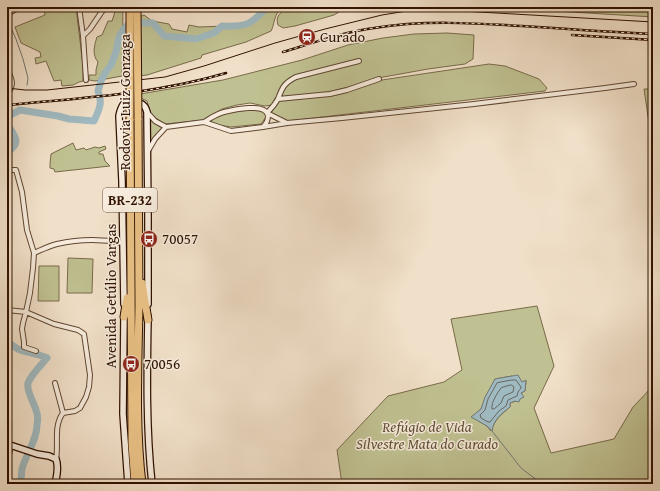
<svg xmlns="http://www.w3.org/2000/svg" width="660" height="491" viewBox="0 0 660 491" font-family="'Gentium Book Plus',serif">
  <rect width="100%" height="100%" fill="#f1e0c9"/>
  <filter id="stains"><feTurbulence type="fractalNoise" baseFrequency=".005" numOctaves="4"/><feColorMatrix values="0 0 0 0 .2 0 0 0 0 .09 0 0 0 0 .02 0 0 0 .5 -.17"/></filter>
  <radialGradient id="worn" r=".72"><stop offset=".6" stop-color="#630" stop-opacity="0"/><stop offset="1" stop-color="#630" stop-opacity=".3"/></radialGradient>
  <path fill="#c0c192" stroke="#786a49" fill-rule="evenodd" d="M44 7H76L83 66V81L79 82 73 85 62 86 61 80 54 81 46 61 36 64 35 58 41 57 40 52 21 43 15 27 45 15Z
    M116 7H123L122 76 95 81 89 80V75H96V70L98 62C92 55 94 46 97 37L102 35 108 21H112L114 15Z
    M267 7H285C283 8 280 9 279 11 274 16 274 26 271 31L246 42 202 55 201 58 147 75 139 76V17L144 15 152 21 169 24 172 29 187 32 189 25 199 27 247 25 255 20Z
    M288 7H343L342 10 334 15 295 26 283 28 278 25C275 15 281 13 288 7Z
    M554 7H653V17L555 11Z
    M447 33 474 35 473 59 465 64 428 69 378 78 345 88 329 92 275 98 272 105 265 106 250 103 237 105 222 109 204 120 165 124 151 115 147 101 141 98 140 94 223 80 302 60 348 45 383 38 414 34Z
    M489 64 505 66 539 79 547 88 545 91 288 121 271 113 279 101 348 91 382 80Z
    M644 89H653V150Z
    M256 109C262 110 265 111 266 117L261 124 231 127 219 125 210 121V120L224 113Z
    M148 115 157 125 163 128 148 147Z
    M73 143 76 150 84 148 86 150 95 147 99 148 105 146 106 149 99 152V154H103L105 161 110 166 55 172 54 169 50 168V164L51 154Z
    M68 258 93 259 92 293H67Z
    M39 266H59V301H38Z
    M537 306 554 366 534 408 551 453 614 439 633 407 653 386V484H342L337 450 388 396 444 382 462 370 451 319ZM512 376 522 382 526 381 525 391 521 393 519 400 510 403V407C502 414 494 420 491 431L487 426 472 417 481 409 495 379Z"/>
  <path fill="#a0bac1" stroke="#737774" d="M518 375 522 382 526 380 525 391 521 393 524 397 520 399 519 402 515 401 510 403V407C501 414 494 419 492 431L487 426 471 417 481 409 485 397 495 379Z"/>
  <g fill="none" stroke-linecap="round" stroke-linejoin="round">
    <path stroke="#686660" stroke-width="1" d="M512 380H516L521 387V388L518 392 517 396 508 400 506 406 499 411 490 422H488L481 418 480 415 485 410 488 399 497 383Z
      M511 385 513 386 514 387 513 392 504 396 501 403 494 409H492C491 402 497 394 501 388Z"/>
    <path stroke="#737774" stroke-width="1" d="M7 19 16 39 23 59 28 78 27 85
      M492 431 521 468 542 484"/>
    <path stroke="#a0bac1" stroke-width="7" d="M7 118 12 114 20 110 58 116 69 119 94 121C99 110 103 103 98 91L101 81 105 73 111 65 116 52 119 37 123 30 130 22 153 23 164 36 196 39 214 33 222 26C246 27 251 25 267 7
      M7 124C14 135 23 143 7 152
      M7 342C12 344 14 347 18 349 27 353 37 353 47 358 41 365 31 375 28 383 26 390 34 403 36 410 38 415 38 420 37 425 37 440 26 454 22 469 21 474 22 479 20 484"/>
    <g stroke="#604632" stroke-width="6">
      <path id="street" d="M79 7 83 36 86 80
        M7 14 20 7
        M83 36 90 29 105 7
        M7 69C12 79 15 85 7 94
        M278 99C282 88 284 83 296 77L359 61
        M147 112 155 121 166 127 204 122 231 131 263 127C266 124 268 120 268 116 267 102 232 110 224 112 216 114 211 118 204 122
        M287 123 267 113 274 105 278 99 330 94 347 90 379 79
        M263 127 287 123 342 118 474 104 605 88 634 84
        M148 151 155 139 166 127
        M7 170H16L22 192 27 230 34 253 33 268 30 293 26 312 23 323 22 329 24 342V347L36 351
        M34 253C41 250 49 246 57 244 79 239 102 239 123 243
        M7 310 26 312 54 324 78 330 84 334 90 375 89 387 86 397 80 408 75 411 63 413C53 426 59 445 56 459
        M55 383 63 413
        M7 465 11 445"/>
    </g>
    <g stroke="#301200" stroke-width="8">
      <path id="secondary" d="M124 304 122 181 119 116C120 110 121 107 125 102 135 102 144 100 147 112L148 215V304
        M124 314 123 414 128 484
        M148 317C147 373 146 428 152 484
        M7 444 37 454 49 456 56 459C59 467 57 476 55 484"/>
    </g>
    <g stroke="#301200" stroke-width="9">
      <path id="highway" d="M138 118C138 180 139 243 139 306 138 365 135 425 142 484
        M130 119 132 444 135 484
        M142 283 148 320
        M124 317 127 298"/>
    </g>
    <use href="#street" stroke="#f6ebdc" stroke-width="4"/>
    <use href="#secondary" stroke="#f6ebdc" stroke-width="5.5"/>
    <use href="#highway" stroke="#e8c084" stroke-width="7"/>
    <path stroke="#301200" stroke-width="1" d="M7 88 25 90H47L165 77 204 66 275 43 325 29 382 15 413 10H444L653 22"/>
    <g stroke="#301200" stroke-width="2.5">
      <path id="rail" d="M572 35 653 40
        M283 52C313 43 343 32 374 28 423 20 473 23 522 26 566 29 609 32 653 34
        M7 105C79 98 156 94 226 73"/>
    </g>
    <use href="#rail" stroke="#f6ebdc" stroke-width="1" stroke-dasharray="3" stroke-linecap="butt"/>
    <g stroke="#301200" stroke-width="9" stroke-linecap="butt">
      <path id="highway-bridge" d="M130 7V119
        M137 7 138 118"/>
    </g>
    <use href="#highway-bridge" stroke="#e8c084" stroke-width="7"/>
  </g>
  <defs>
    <g id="station-disc" transform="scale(0.9)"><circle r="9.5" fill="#8f2418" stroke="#f6ebdc"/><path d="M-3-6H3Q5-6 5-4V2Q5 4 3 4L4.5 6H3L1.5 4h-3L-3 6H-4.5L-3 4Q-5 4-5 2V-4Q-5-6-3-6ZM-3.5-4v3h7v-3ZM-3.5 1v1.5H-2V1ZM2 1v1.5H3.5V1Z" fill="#fff"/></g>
    <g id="bus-disc" transform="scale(0.9)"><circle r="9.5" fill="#8f2418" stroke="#f6ebdc"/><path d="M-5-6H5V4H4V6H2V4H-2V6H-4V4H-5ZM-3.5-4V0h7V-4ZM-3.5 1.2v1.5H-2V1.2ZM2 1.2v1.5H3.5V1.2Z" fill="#fff"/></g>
  </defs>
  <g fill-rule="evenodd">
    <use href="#station-disc" x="307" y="37"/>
    <use href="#bus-disc" x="149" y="239"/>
    <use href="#bus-disc" x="131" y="364"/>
  </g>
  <g text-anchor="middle" stroke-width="3" stroke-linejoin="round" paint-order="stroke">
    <rect fill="#f6ebdc" stroke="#6b5342" stroke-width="1" x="103" y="188" width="54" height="24" rx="3"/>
    <g font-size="14" font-weight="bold" fill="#301200">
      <text x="130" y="205">BR-232</text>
    </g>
    <g font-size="15" fill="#301200" stroke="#f6ebdc" text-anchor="start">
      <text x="320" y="42">Curado</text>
      <text x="162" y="244">70057</text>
      <text x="144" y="369">70056</text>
    </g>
    <g font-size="15" fill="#301200" stroke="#f6ebdc">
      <text transform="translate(125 102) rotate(-90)" y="5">Rodovia Luiz Gonzaga</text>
      <text transform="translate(111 296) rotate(-90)" y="5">Avenida Getúlio Vargas</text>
    </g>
    <g font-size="15" font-style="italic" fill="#624f33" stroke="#f6ebdc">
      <text x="427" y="432">Refúgio de Vida<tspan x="427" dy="17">Silvestre Mata do Curado</tspan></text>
    </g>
  </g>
  <rect width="660" height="491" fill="none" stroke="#f1e0c9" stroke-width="24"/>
  <rect x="8" y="8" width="644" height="475" fill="none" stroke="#301200" stroke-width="2"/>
  <rect x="12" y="12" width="636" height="467" fill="none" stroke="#301200"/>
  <rect width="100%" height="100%" filter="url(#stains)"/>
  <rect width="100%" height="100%" fill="url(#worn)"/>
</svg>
